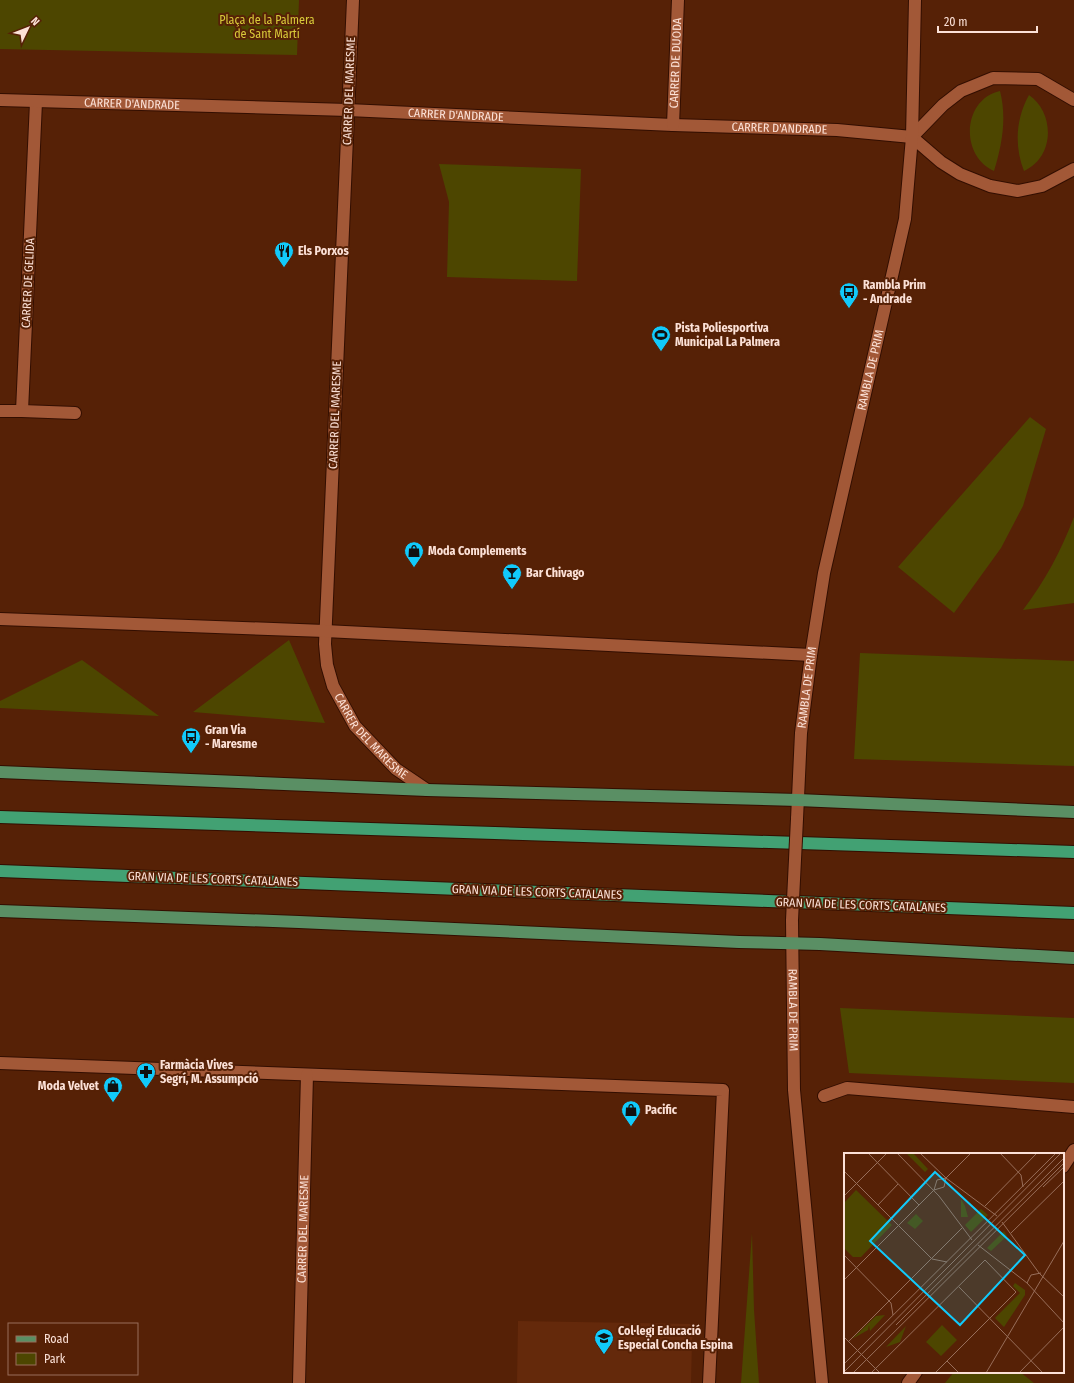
<svg xmlns="http://www.w3.org/2000/svg" width="1074" height="1383" viewBox="0 0 1074 1383" font-family="'Fira Sans Condensed',sans-serif">
  <rect width="100%" height="100%" fill="#562106"/>
  <path fill="#64290b" d="M518 1321 695 1324 692 1340 691 1383H517Z"/>
  <path fill="#4d4600" d="M0 0H299L297 55 0 49Z
    M1000 91C1007 118 1002 145 994 171 959 155 963 99 1000 91Z
    M1029 95C1055 113 1055 157 1024 171 1014 146 1016 118 1029 95Z
    M439 164 581 169 577 281 447 277 449 202Z
    M1030 417 1046 429 1023 506 1001 548 954 613 898 567Z
    M1074 517V603L1023 610C1045 581 1061 551 1074 517Z
    M289 640 325 723 193 712Z
    M860 653 1074 661V766L854 759Z
    M82 660 159 716 0 708V701Z
    M840 1008 1074 1018V1083L849 1073Z
    M752 1233 754 1310 759 1383H741Z
    M954 1372H1020L1034 1383H945Z"/>
  <g fill="none" stroke-linecap="round" stroke-linejoin="round">
    <g stroke="#320e00" stroke-width="14">
      <path id="service" d="M36 102 22 411 75 413
        M0 411H22"/>
    </g>
    <g stroke="#320e00" stroke-width="14">
      <path id="pedestrian" d="M824 1096 847 1088 1074 1107
        M1063 1167 1074 1150
        M908 1383 916 1372"/>
    </g>
    <g stroke="#320e00" stroke-width="14">
      <g id="minor">
        <path id="s1" d="M353 0 325 644 327 665 333 686 355 726 396 769 427 790"/>
        <path id="s2" d="M0 100 348 110 673 125 837 130 912 137"/>
        <path id="s3" d="M673 125 678 0"/>
        <path d="M912 137 943 105 961 91 993 78 1038 79 1074 100"/>
        <path d="M912 137 941 162 960 174 990 186 1018 191 1042 186 1074 169"/>
        <path d="M0 619 325 631 811 655"/>
        <path d="M0 1063 723 1090 709 1383"/>
        <path id="s4" d="M299 1383 307 1075"/>
      </g>
    </g>
    <g stroke="#320e00" stroke-width="14">
      <g id="secondary">
        <path id="s5" d="M797 819 801 733 811 655 824 573 905 219 912 137 915 0"/>
        <path id="s6" d="M792 920 794 1090 822 1383"/>
      </g>
    </g>
    <g stroke="#320e00" stroke-width="14">
      <path id="primary" d="M0 772 427 790 798 800 1074 812
        M0 911 299 922 739 942 820 944 1074 958"/>
    </g>
    <g stroke="#320e00" stroke-width="14">
      <path id="trunk" d="M0 817 1074 852
        M0 871 1074 913"/>
    </g>
    <use href="#service" stroke="#a25837" stroke-width="12"/>
    <use href="#pedestrian" stroke="#a25837" stroke-width="12"/>
    <use href="#minor" stroke="#a25837" stroke-width="12"/>
    <use href="#secondary" stroke="#a25837" stroke-width="12"/>
    <use href="#primary" stroke="#5a8f64" stroke-width="12"/>
    <use href="#trunk" stroke="#42a173" stroke-width="12"/>
    <g stroke="#320e00" stroke-width="14" stroke-linecap="butt">
      <path id="secondary-bridge" d="M792 920 797 819"/>
    </g>
    <use href="#secondary-bridge" stroke="#a25837" stroke-width="12"/>
  </g>
  <defs>
    <g id="restaurant-pin" transform="scale(1)"><path d="M0 17L-7.5 6A9.5 9.5 0 1 1 7.5 6Z" fill="#11cafb" stroke="#562106"/><path d="M-5-6h1v4h1v-4h1v4h1v-4h1v5L-1.5 .5V6h-2V.5L-5-1ZM5-6V6H3V1.5H1.5Q1.5-4 5-6Z" fill="#111"/></g>
    <g id="bus-pin" transform="scale(1)"><path d="M0 17L-7.5 6A9.5 9.5 0 1 1 7.5 6Z" fill="#11cafb" stroke="#562106"/><path d="M-5-6H5V4H4V6H2V4H-2V6H-4V4H-5ZM-3.5-4V0h7V-4ZM-3.5 1.2v1.5H-2V1.2ZM2 1.2v1.5H3.5V1.2Z" fill="#111"/></g>
    <g id="stadium-pin" transform="scale(1)"><path d="M0 17L-7.5 6A9.5 9.5 0 1 1 7.5 6Z" fill="#11cafb" stroke="#562106"/><path d="M0-5a6.5 5 0 1 0 0 10a6.5 5 0 1 0 0-10ZM-3.5-1.8h7v3.6h-7Z" fill="#111"/></g>
    <g id="shop-pin" transform="scale(1)"><path d="M0 17L-7.5 6A9.5 9.5 0 1 1 7.5 6Z" fill="#11cafb" stroke="#562106"/><path d="M-5-2.5h2.3a2.7 3.5 0 0 1 5.4 0H5L5.5 6h-11ZM-1.5-2.5h3a1.5 2.3 0 0 0-3 0Z" fill="#111"/></g>
    <g id="bar-pin" transform="scale(1)"><path d="M0 17L-7.5 6A9.5 9.5 0 1 1 7.5 6Z" fill="#11cafb" stroke="#562106"/><path d="M-6-5H6L.8 .8V4.5H3.5V6h-7V4.5H-.8V.8Z" fill="#111"/></g>
    <g id="pharmacy-pin" transform="scale(1)"><path d="M0 17L-7.5 6A9.5 9.5 0 1 1 7.5 6Z" fill="#11cafb" stroke="#562106"/><path d="M-2-6h4v4h4v4h-4v4h-4v-4h-4v-4h4Z" fill="#111"/></g>
    <g id="school-pin" transform="scale(1)"><path d="M0 17L-7.5 6A9.5 9.5 0 1 1 7.5 6Z" fill="#11cafb" stroke="#562106"/><path d="M0-5L7-2L0 1L-7-2ZM-4 1L0 2.5L4 1V4Q0 6-4 4Z" fill="#111"/></g>
  </defs>
  <g fill-rule="evenodd">
    <use href="#restaurant-pin" x="284" y="251"/>
    <use href="#bus-pin" x="849" y="292"/>
    <use href="#stadium-pin" x="661" y="335"/>
    <use href="#shop-pin" x="414" y="551"/>
    <use href="#bar-pin" x="512" y="573"/>
    <use href="#bus-pin" x="191" y="737"/>
    <use href="#pharmacy-pin" x="146" y="1072"/>
    <use href="#shop-pin" x="113" y="1086"/>
    <use href="#shop-pin" x="631" y="1110"/>
    <use href="#school-pin" x="604" y="1338"/>
  </g>
  <g text-anchor="middle" stroke-width="4" stroke-linejoin="round" paint-order="stroke">
    <g font-size="12" fill="#d8ca3a" stroke="#562106">
      <text x="267" y="24">Plaça de la Palmera<tspan x="267" dy="14">de Sant Martí</tspan></text>
    </g>
    <g font-size="12" fill="#fce1d7" stroke="#562106">
      <text dy="4" stroke="none"><textPath href="#s3" startOffset="62">CARRER DE DUODA</textPath></text>
      <text transform="translate(349 91) rotate(-88)" y="4">CARRER DEL MARESME</text>
      <text dy="4" stroke="none"><textPath href="#s2" startOffset="132">CARRER D'ANDRADE</textPath></text>
      <text dy="4" stroke="none"><textPath href="#s2" startOffset="456">CARRER D'ANDRADE</textPath></text>
      <text dy="4" stroke="none"><textPath href="#s2" startOffset="780">CARRER D'ANDRADE</textPath></text>
      <text transform="translate(28 283) rotate(-87)" y="4">CARRER DE GELIDA</text>
      <text dy="4" stroke="none"><textPath href="#s5" startOffset="456">RAMBLA DE PRIM</textPath></text>
      <text transform="translate(335 415) rotate(-88)" y="4">CARRER DEL MARESME</text>
      <text dy="4" stroke="none"><textPath href="#s5" startOffset="132">RAMBLA DE PRIM</textPath></text>
      <text dy="4" stroke="none"><textPath href="#s1" startOffset="751">CARRER DEL MARESME</textPath></text>
      <text transform="translate(213 879) rotate(2)" y="4">GRAN VIA DE LES CORTS CATALANES</text>
      <text transform="translate(537 892) rotate(2)" y="4">GRAN VIA DE LES CORTS CATALANES</text>
      <text transform="translate(861 905) rotate(2)" y="4">GRAN VIA DE LES CORTS CATALANES</text>
      <text dy="4" stroke="none"><textPath href="#s6" startOffset="90">RAMBLA DE PRIM</textPath></text>
      <text dy="4" stroke="none"><textPath href="#s4" startOffset="154">CARRER DEL MARESME</textPath></text>
    </g>
    <g font-size="12" font-weight="bold" fill="#fce1d7" stroke="#562106" text-anchor="start">
      <text x="298" y="255">Els Porxos</text>
      <text x="863" y="289">Rambla Prim<tspan x="863" dy="14">- Andrade</tspan></text>
      <text x="675" y="332">Pista Poliesportiva<tspan x="675" dy="14">Municipal La Palmera</tspan></text>
      <text x="428" y="555">Moda Complements</text>
      <text x="526" y="577">Bar Chivago</text>
      <text x="205" y="734">Gran Via<tspan x="205" dy="14">- Maresme</tspan></text>
      <text x="160" y="1069">Farmàcia Vives<tspan x="160" dy="14">Segrí, M. Assumpció</tspan></text>
      <text x="99" y="1090" text-anchor="end">Moda Velvet</text>
      <text x="645" y="1114">Pacific</text>
      <text x="618" y="1335">Col·legi Educació<tspan x="618" dy="14">Especial Concha Espina</tspan></text>
    </g>
  </g>
  <g transform="translate(844 1153)">
    <rect width="220" height="220" fill="#562106"/>
    <path d="M62 0H69L84 16 81 19ZM12 37 48 72 17 104H9L0 95V50ZM117 46 121 53 124 64H117ZM137 56 144 62 127 79 121 72ZM72 61 79 68 71 76 63 70ZM160 78 163 83 147 98 143 95ZM171 130 181 137V142L160 174 151 165 176 140 169 133ZM41 162 26 178 25 172 24 177 8 186 32 163ZM98 172 113 187 97 203 82 189ZM62 173 56 189 42 194Z" fill="#4d4600"/>
    <path fill="none" stroke="#986e5a" stroke-width="1" d="M24 0 75 52M53 0 95 43 128 87M76 0 102 25 153 63M156 0 177 22 179 34M0 18 88 106 103 109M102 25 127 0M199 34 220 14M90 37 93 27 102 25M90 37 100 34 102 25M0 43 43 0M34 52 54 31M141 53 193 0M158 69 195 120 220 144M167 80 220 28M134 92 183 130 220 170M0 102 47 150 49 162M0 127 90 37M183 130 187 122 197 120M115 134 199 220M52 172 220 5M0 184 36 220M4 189 118 75M103 208 115 220M0 211 212 0M0 219 217 0M9 220 220 10M27 220 141 107 172 139 91 220M142 220 220 88M175 220 220 174"/>
    <path fill="#11cafb" fill-opacity="0.15" stroke="#11cafb" stroke-width="2" d="M91 19 181 102 116 172 26 88Z"/>
    <rect width="220" height="220" fill="none" stroke="#fce1d7" stroke-width="2"/>
  </g>
  <rect x="8" y="1323" width="130" height="52" fill="#562106" stroke="#986e5a"/>
  <rect x="16" y="1336" width="20" height="6" fill="#5a8f64" stroke="#986e5a"/>
  <text x="44" y="1343" font-size="12" fill="#fce1d7">Road</text>
  <rect x="16" y="1353" width="20" height="12" fill="#4d4600" stroke="#986e5a"/>
  <text x="44" y="1363" font-size="12" fill="#fce1d7">Park</text>
  <g transform="translate(28 28) rotate(47)" stroke="#562106" stroke-width="3" paint-order="stroke">
  <path d="M0-3L7 15L0 10L-7 15Z" fill="#fce1d7"/>
  <text y="-6" font-size="11" font-weight="bold" text-anchor="middle" fill="#fce1d7">N</text>
  </g>
  <path d="M938 26v6h99v-6" fill="none" stroke="#fce1d7" stroke-width="2"/>
  <text x="944" y="26" font-size="12" fill="#fce1d7" stroke="#562106" stroke-width="3" paint-order="stroke">20 m</text>
</svg>
